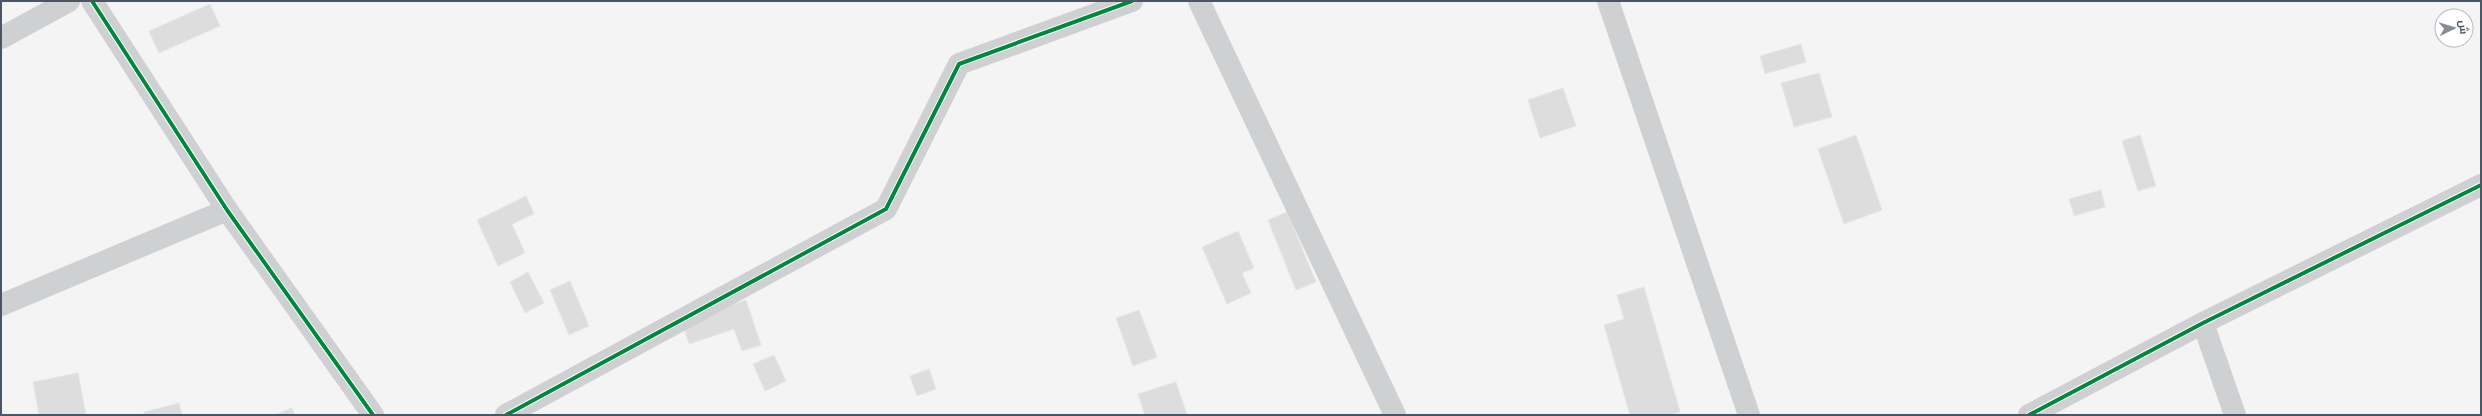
<svg xmlns="http://www.w3.org/2000/svg" width="2482" height="416" viewBox="0 0 2482 416" font-family="Helvetica,Cairo,sans-serif">
  <rect width="100%" height="100%" fill="#f4f4f4"/>
  <path fill="#ddddde" stroke="#e5e6e7" d="M210 4 220 26 159 53 149 31Z
    M1801 44 1806 62 1765 74 1760 56Z
    M1819 73 1832 117 1794 127 1781 83Z
    M1563 88 1576 126 1540 138 1528 100Z
    M1856 135 1882 210 1844 224 1818 149Z
    M2140 135 2156 186 2138 191 2122 141Z
    M2101 190 2105 207 2074 216 2069 199Z
    M526 196 534 214 512 224 525 253 498 266 477 220Z
    M1287 212 1316 282 1296 290 1268 220Z
    M1238 231 1254 268 1242 273 1251 293 1227 304 1202 247Z
    M528 272 544 303 525 313 510 282Z
    M570 281 589 326 569 335 550 290Z
    M1644 287 1680 412 1669 415H1630L1604 325 1624 319 1617 295Z
    M746 300 761 345 742 351 734 329 689 344 682 322Z
    M1139 310 1157 357 1133 366 1116 318Z
    M774 355 786 381 765 391 753 364Z
    M929 369 936 389 917 396 910 376Z
    M78 373 86 415H39L33 382Z
    M1176 382 1187 415H1145L1138 394Z
    M179 403 182 415H144V412Z
    M292 408 295 415H275Z"/>
  <g fill="none" stroke-linecap="round" stroke-linejoin="round">
    <path stroke="#ced0d2" stroke-width="22" d="M92 1 227 210 373 415
      M1199 1 1395 415
      M1608 1 1749 415
      M1 38 69 1
      M1 305 227 210
      M2203 323 2235 415
      M506 415 886 209 959 64 1132 1
      M2029 415 2203 323 2481 185"/>
    <g stroke="#fff" stroke-width="6">
      <path id="cycleway" d="M92 1 227 210 373 415
        M506 415 886 209 959 64 1132 1
        M2029 415 2203 323 2481 185"/>
    </g>
    <use href="#cycleway" stroke="#00873e" stroke-width="4"/>
  </g>
  <rect width="2482" height="416" fill="none" stroke="#4a5661" stroke-width="4"/>
  <g transform="translate(2454 28) rotate(85)"><circle r="19" fill="#ffffff" stroke="#b7bbc0"/>
  <path d="M0-3L7 15L0 10L-7 15Z" fill="#868d94"/>
  <text y="-6" font-size="11" font-weight="bold" text-anchor="middle" fill="#4a5661">ش</text>
  </g>
</svg>
